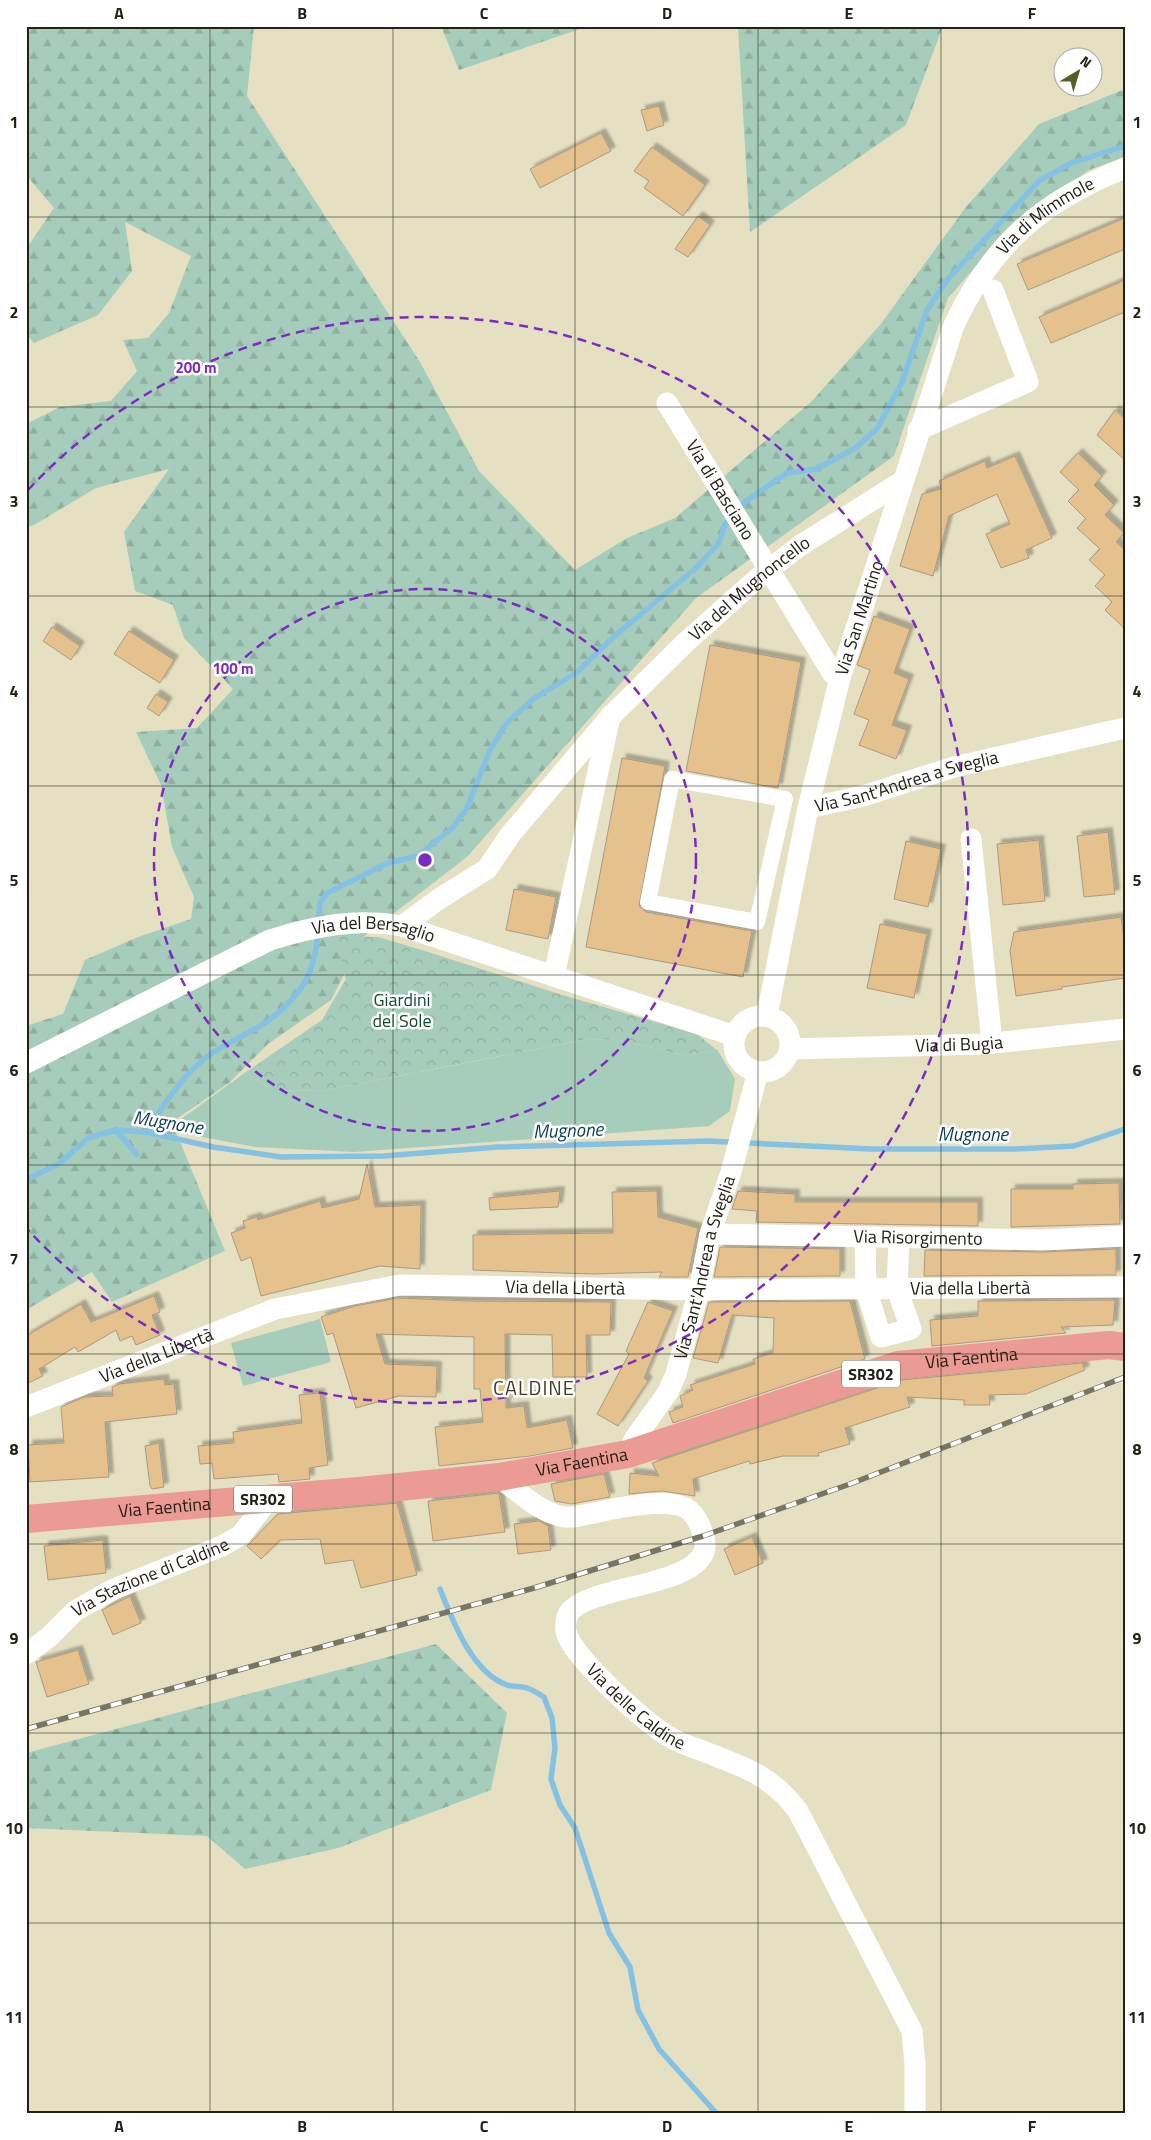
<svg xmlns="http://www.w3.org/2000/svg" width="1151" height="2140" viewBox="0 0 1151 2140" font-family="'Titillium Web',sans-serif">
  <defs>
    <pattern id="forest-firs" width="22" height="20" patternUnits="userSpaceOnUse" patternTransform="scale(1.25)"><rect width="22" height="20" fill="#a6cdbb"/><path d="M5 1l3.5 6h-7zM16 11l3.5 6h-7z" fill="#8fb0a0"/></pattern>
    <pattern id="park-crowns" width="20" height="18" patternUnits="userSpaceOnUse" patternTransform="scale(1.25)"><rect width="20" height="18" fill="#a6cdbb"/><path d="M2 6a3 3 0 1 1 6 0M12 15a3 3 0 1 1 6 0" fill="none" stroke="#8fb0a0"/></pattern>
    <filter id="shadow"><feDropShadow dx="4.5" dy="-4.5" stdDeviation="1" flood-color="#0004"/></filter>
  </defs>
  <rect width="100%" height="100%" fill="#e5e0c2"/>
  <path fill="#a6cdbb" d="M587 1039 620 1040 682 1055 718 1051 735 1079 730 1111 709 1126 354 1152 255 1147 166 1130 246 1072 272 1090 323 1091Z
    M320 1319 331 1362 243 1386 231 1343Z"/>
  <path fill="url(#forest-firs)" d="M26 26H254L247 96 420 362 479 471 575 570 627 538 675 518 812 401 880 325 966 207 1039 124 1125 89V157L1089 170 1012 225 948 298 894 456 696 598 467 857 363 937 331 1000 268 1044 229 1083 172 1122 225 1251 112 1302 92 1272 26 1310V1026L63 1014 85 960 138 937 191 919 194 897 172 847 161 785 136 732 197 728 233 689 184 638 173 605 135 591 124 532 169 469 96 488 34 525 26 527V424L60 407 111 401 137 371 123 340 148 338 169 313 191 256 125 222 132 271 98 315 34 343 26 334V249L54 208 26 175Z
    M441 26H589L459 70Z
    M738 26H943L906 125 750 232Z
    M436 1644 507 1713 491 1790 338 1848 245 1869 207 1836 26 1828V1753Z"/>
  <path fill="url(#park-crowns)" d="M336 936 378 937 422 950 559 994 697 1034 718 1051 682 1055 620 1040 586 1039 323 1091 272 1090 246 1072 322 1020 346 979Z"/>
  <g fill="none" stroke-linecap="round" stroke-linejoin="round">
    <path stroke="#84c1e3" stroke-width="5.5" d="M739 510 746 501 787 473 816 469 854 449 877 429 902 382 927 310 947 280 1039 181 1071 163 1125 146
      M318 922 320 903 327 893 388 863 418 856 453 827 466 810 491 748 507 723 533 699 576 673 617 634 696 568 719 543 725 524 732 517
      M116 1130 137 1155
      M146 1132C161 1109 177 1084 197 1065 217 1046 245 1037 268 1021 302 995 315 974 318 931
      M26 1180 60 1163 88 1138 116 1130 146 1132 213 1147 281 1157 384 1156 498 1147 708 1141 872 1149H1014L1074 1146 1125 1129
      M440 1589C453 1621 472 1673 507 1685 514 1687 521 1686 527 1688 533 1690 539 1694 544 1697L552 1718 555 1748 551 1779 560 1805 575 1828 609 1933 630 1967 638 2010 659 2049 717 2114"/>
  </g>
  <path fill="#e5c18d" stroke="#ab9982" filter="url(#shadow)" d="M659 106 664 125 647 131 641 110Z
    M601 133 611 151 540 188 530 169Z
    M652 147 705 185 683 216 644 188 649 181 634 171Z
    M698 216 710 225 688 257 675 249Z
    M1125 218V249L1028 290 1017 264Z
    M1125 280V312L1051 343 1039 317Z
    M1115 410 1125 419V460L1097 435Z
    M1078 453 1102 476 1094 485 1114 505 1105 515 1124 533 1116 542 1125 550V629L1105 610 1112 602 1095 586 1105 575 1089 560 1100 549 1077 528 1086 519 1068 501 1079 490 1060 472Z
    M1015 456 1052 538 1026 550 1029 558 1001 568 986 534 1010 524 997 494 949 516 933 576 900 566 922 494 941 489 939 481 985 461 987 468Z
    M874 616 910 629 894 673 909 679 892 725 907 730 896 759 859 745 869 720 854 714 870 670 857 665Z
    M52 627 80 646 71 660 43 641Z
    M129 631 174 660 160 683 114 654Z
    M710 645 801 662 778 788 686 771Z
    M156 694 168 702 159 716 147 708Z
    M622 758 665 766 639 906 646 912 752 931 743 977 586 947Z
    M1108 832 1115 894 1084 897 1077 836Z
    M1039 840 1045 901 1003 905 997 844Z
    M906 841 941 849 928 907 894 899Z
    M514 889 556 897 548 939 506 930Z
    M1121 917 1125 945V978L1062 987V989L1016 996 1010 951 1014 932Z
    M880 924 927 934 914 998 867 988Z
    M367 1164 375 1207 421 1205 420 1269 380 1266 261 1296 251 1257 241 1261 231 1233 245 1228 243 1221 257 1217 258 1220 320 1201 322 1208 359 1199Z
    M1119 1183 1120 1224 1011 1227V1189H1073V1184Z
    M560 1191 558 1207 490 1210 489 1198Z
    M657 1191 658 1217 698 1228 688 1277H659L662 1272 593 1274 473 1270V1235L613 1233 612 1192Z
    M738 1191 795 1194V1202H978V1226L756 1222 757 1211 732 1209Z
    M720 1247 840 1249V1276L714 1277Z
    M1116 1249V1275L924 1276 925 1250 1043 1252Z
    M154 1296 160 1312 152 1315 160 1335 136 1345 132 1336 120 1341 116 1330 78 1352 75 1347 39 1369 43 1376 26 1384V1336L81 1304 91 1322Z
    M398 1298 467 1301 611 1302 610 1335H586L587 1377H553L552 1335 505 1334 506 1408 524 1406 527 1428 567 1420 573 1448 530 1456 439 1466 435 1427 483 1422 480 1389H474V1337L376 1334 385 1364 437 1366 436 1397 399 1396 356 1408 333 1333 327 1335 321 1317 355 1306Z
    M1115 1300 1113 1325 1061 1327 1066 1333 932 1346 930 1320 978 1316V1301Z
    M850 1301 865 1359 673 1423 669 1412 683 1407 680 1396 693 1390 690 1385 755 1364 753 1359 773 1353 774 1318 732 1315 718 1363 693 1358 709 1302Z
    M648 1302 673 1311 644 1378 648 1381 618 1426 597 1414 629 1354 626 1351Z
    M1082 1363 1085 1370 1026 1394 989 1395 990 1405H964V1400L907 1397 910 1407 845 1428 850 1444 818 1453 819 1456H783L750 1464 749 1461 693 1479 695 1496 662 1491 629 1494 630 1473 659 1476 652 1463 901 1380Z
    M164 1379 165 1385 174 1384 177 1414 105 1422 109 1477 30 1482 28 1445 64 1443 61 1407 84 1397 113 1396 112 1387 119 1384Z
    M320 1393 328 1465 309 1468 310 1479 279 1482 278 1474 214 1479 212 1463 200 1464 198 1446 234 1443 233 1432 302 1423 299 1395Z
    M159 1443 164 1487 152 1489 150 1486 145 1446Z
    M604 1474 610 1497 571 1504 555 1501 551 1484Z
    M499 1493 505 1532 433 1541 428 1501Z
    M397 1503 417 1575 361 1588 353 1560 325 1564 320 1539 280 1540 261 1559 247 1546 278 1514Z
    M539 1521 548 1526 551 1550 518 1554 514 1524Z
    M752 1537 763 1563 735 1575 724 1549Z
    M103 1540 106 1573 48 1580 44 1546Z
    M130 1596 141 1623 113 1635 102 1610Z
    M78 1650 89 1684 47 1697 36 1662Z"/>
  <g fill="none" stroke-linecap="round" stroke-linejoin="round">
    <path stroke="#fff" stroke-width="16" d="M672 779 785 799 757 922 648 902Z"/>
    <g stroke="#fff" stroke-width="21">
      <path id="s1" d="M667 403 833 674 840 678"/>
      <path d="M918 430 1028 382 993 290"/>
      <path id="s2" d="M808 808 863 796 954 767 1125 728"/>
      <path d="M971 839 992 1043"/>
      <path id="s3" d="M402 926 439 899 487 869 510 835 611 716 686 642 759 577 801 545 903 481"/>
      <path d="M554 976 610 716"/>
      <path id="s4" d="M767 1015 808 808 840 678 954 325C992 244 1042 201 1125 168"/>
      <circle cx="762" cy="1044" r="28"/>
      <path id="s5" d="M791 1049 984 1044 1125 1029"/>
      <path id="s6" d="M26 1063 270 940C315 926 355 918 402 926L735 1036"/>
      <path id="s7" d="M710 1234 1043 1240 1125 1236"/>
      <path d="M865 1237 866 1289 881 1337 911 1329 897 1289 899 1238"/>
      <path id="s8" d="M26 1407 275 1309 400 1285 699 1290 1125 1287"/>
      <path id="s9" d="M628 1454 635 1438 668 1392 676 1374 699 1290 710 1234 731 1172 758 1072"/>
      <path id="s10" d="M499 1477C519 1492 546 1519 572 1517 600 1513 660 1495 686 1508 693 1512 697 1519 700 1526 703 1533 707 1544 704 1552 690 1588 587 1585 568 1614 565 1622 564 1629 568 1637 579 1662 643 1721 668 1736 679 1743 691 1747 703 1751 744 1767 771 1775 798 1811L912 2031 915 2065V2114"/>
      <path id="s11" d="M26 1654 49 1637 75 1611 114 1589 222 1546 241 1535 269 1499"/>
    </g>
    <path stroke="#eb9b94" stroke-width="28" id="s12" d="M26 1519 359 1491 499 1477 628 1454 898 1365 1109 1345 1125 1347"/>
    <g stroke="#787562" stroke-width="5.5">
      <path id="rail" d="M26 1729 534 1588 703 1536 850 1484 1125 1377"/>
    </g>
    <use href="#rail" stroke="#fff" stroke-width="4" stroke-dasharray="11" stroke-linecap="butt"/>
  </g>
  <path fill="none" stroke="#232116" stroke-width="1" stroke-opacity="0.55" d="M210 26V2114M393 26V2114M575 26V2114M758 26V2114M941 26V2114M26 217H1125M26 407H1125M26 596H1125M26 786H1125M26 975H1125M26 1165H1125M26 1354H1125M26 1544H1125M26 1733H1125M26 1923H1125"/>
  <g fill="none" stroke="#7b2cbf" stroke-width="2.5" stroke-dasharray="9 6">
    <circle cx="425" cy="860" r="271"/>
    <path d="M28 490A543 543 0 1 1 28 1230"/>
  </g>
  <g text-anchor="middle" stroke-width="5" stroke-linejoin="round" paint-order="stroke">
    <g fill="#fff" stroke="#65645c" stroke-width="1">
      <rect x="842" y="1360.5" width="58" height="27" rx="4"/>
      <rect x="234" y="1485.5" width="58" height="27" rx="4"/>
    </g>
    <g font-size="16" font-weight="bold" fill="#232116">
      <text x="871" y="1380">SR302</text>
      <text x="263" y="1505">SR302</text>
    </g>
    <g font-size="18" fill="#232116" stroke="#fff">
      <text dy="6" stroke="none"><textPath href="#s4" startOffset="861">Via di Mimmole</textPath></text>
      <text dy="6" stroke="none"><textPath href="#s1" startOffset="102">Via di Basciano</textPath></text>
      <text dy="6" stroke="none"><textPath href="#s3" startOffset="488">Via del Mugnoncello</textPath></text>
      <text dy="6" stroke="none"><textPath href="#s4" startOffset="408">Via San Martino</textPath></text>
      <text dy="6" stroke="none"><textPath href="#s2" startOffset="102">Via Sant'Andrea a Sveglia</textPath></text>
      <text dy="6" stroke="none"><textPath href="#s6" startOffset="379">Via del Bersaglio</textPath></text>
      <text dy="6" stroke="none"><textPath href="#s5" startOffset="168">Via di Bugia</textPath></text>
      <text dy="6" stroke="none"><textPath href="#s7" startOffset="208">Via Risorgimento</textPath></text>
      <text dy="6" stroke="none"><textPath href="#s9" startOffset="204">Via Sant'Andrea a Sveglia</textPath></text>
      <text dy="6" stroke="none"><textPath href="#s8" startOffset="560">Via della Libertà</textPath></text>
      <text dy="6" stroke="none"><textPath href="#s8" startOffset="965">Via della Libertà</textPath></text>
      <text dy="6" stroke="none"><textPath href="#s8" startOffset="140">Via della Libertà</textPath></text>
      <text dy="6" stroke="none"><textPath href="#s12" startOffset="964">Via Faentina</textPath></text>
      <text dy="6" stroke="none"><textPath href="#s12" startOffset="559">Via Faentina</textPath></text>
      <text dy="6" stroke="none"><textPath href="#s12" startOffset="139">Via Faentina</textPath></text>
      <text dy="6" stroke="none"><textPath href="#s11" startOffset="148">Via Stazione di Caldine</textPath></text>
      <text dy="6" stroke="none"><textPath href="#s10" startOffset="526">Via delle Caldine</textPath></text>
    </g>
    <g font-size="18" fill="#134834" stroke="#fff">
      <text x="402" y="1006">Giardini<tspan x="402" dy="21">del Sole</tspan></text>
    </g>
    <g font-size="19" font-style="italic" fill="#093d55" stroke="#fff">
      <text transform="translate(168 1122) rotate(9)" y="7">Mugnone</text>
      <text transform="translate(568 1130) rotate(-2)" y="7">Mugnone</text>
      <text x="973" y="1141">Mugnone</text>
    </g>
    <g font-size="20" letter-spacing="1" fill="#413c24" stroke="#fff">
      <text x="534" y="1395">CALDINE</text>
    </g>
  </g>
  <circle cx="425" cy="860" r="8" fill="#7b2cbf" stroke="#fff" stroke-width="2.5"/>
  <g font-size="15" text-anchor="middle" font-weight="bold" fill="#7b2cbf" stroke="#fff" stroke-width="5" stroke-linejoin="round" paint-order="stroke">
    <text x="196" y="373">200 m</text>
    <text x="233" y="674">100 m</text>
  </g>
  <rect width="1151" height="2140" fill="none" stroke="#ffffff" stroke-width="55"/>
  <g transform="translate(1078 72) rotate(38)"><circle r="24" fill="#ffffff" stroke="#a7a6a2"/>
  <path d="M0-4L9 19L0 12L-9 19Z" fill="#585c2a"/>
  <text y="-8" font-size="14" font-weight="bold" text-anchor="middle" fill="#232116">N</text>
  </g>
  <rect x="28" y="28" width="1096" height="2084" fill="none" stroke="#232116" stroke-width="2"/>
  <g font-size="16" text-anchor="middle" font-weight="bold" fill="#232116">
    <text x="119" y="19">A</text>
    <text x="302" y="19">B</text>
    <text x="484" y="19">C</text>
    <text x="667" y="19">D</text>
    <text x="849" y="19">E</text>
    <text x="1032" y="19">F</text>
    <text x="14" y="128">1</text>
    <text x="1137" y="128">1</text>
    <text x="14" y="318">2</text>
    <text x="1137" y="318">2</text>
    <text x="14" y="507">3</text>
    <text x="1137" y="507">3</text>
    <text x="14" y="697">4</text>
    <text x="1137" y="697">4</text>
    <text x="14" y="886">5</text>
    <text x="1137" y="886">5</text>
    <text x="14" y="1076">6</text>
    <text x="1137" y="1076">6</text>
    <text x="14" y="1265">7</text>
    <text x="1137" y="1265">7</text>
    <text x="14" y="1455">8</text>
    <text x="1137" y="1455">8</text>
    <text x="14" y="1644">9</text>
    <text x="1137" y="1644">9</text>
    <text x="14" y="1834">10</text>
    <text x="1137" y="1834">10</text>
    <text x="14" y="2023">11</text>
    <text x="1137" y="2023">11</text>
    <text x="119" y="2132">A</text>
    <text x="302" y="2132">B</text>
    <text x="484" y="2132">C</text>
    <text x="667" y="2132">D</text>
    <text x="849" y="2132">E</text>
    <text x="1032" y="2132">F</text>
  </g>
</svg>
